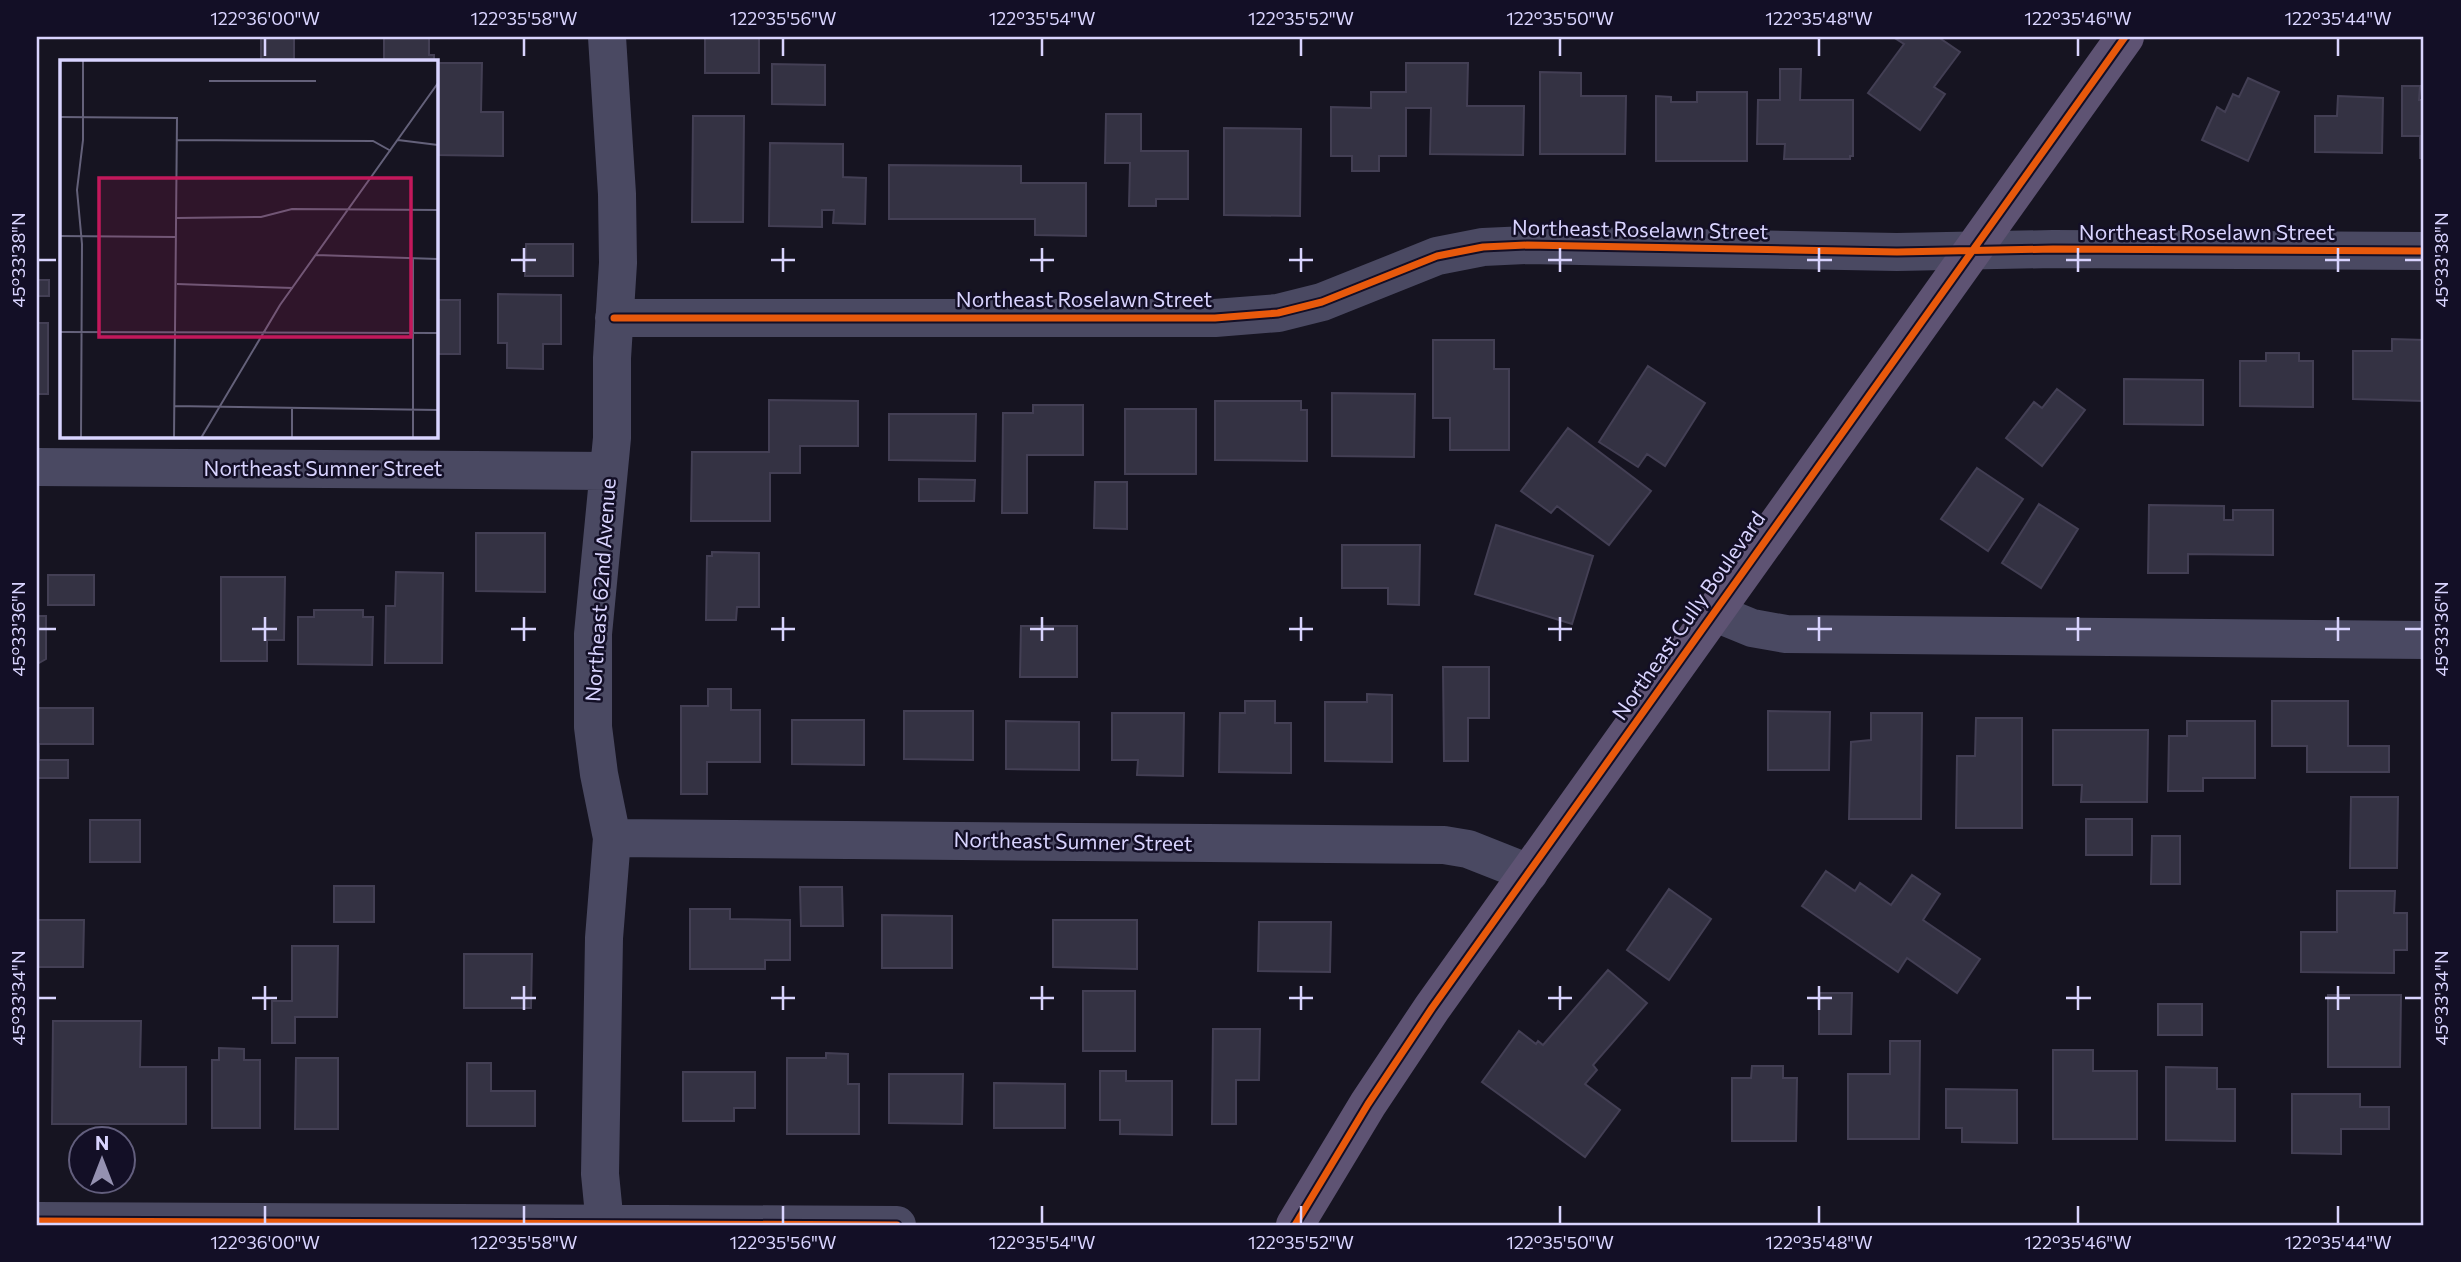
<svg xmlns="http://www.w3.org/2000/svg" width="2461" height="1262" viewBox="0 0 2461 1262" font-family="Commissioner,sans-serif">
  <rect width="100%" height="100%" fill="#161421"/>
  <path fill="#343243" stroke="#433f54" stroke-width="2" d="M384 37H429V55H434V61H384Z
    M705 37H759V73H705Z
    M1893 37H1938L1960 52 1934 87 1945 94 1920 130 1868 93 1904 44Z
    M261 38H294V61H261Z
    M436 63H482L481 112H503V156L436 155Z
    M1406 63H1468L1467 106H1524L1523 155 1430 154 1431 108H1406V156H1379V171H1352V156H1331V107L1371 108V92H1406Z
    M772 64 825 65V105L772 104Z
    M1780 69H1801L1800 100H1853V156H1850V159H1784L1785 144H1757L1758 100H1780Z
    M1540 72 1581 73V96H1626L1625 154H1540Z
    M2248 78 2279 92 2248 161 2202 140 2217 107 2225 112 2233 94 2239 97Z
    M2402 86H2420L2419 100H2424V158H2420V136H2402Z
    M1697 92H1747V161H1656V96L1671 97V102H1697Z
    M2338 96 2383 98 2382 153 2315 152V116H2337Z
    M1106 114H1141V151H1188V199H1156V206H1129L1130 163H1105Z
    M693 116H744L743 222H692Z
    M1224 128 1301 129 1300 216 1224 215Z
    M770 143 843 144V177L866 178 865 224 833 223 834 210H822V227L769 226Z
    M889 165 1021 166V183H1086V236L1035 235V219H889Z
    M526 244H573V276H525Z
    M37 280H49V296H37Z
    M498 294 561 295V344H543V369L507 368V343H498Z
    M436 300H460V354H436Z
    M37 323H48V394H37Z
    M2392 339 2424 340V401L2353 399V351H2392Z
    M1433 340H1494V369H1509V450H1450V418H1433Z
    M2266 353H2299V361H2313V407L2240 406V361H2266Z
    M1648 366 1705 403 1665 466 1647 454 1638 467 1599 442Z
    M2124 379 2203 380V425L2124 424Z
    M2057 389 2085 410 2042 466 2006 438 2034 402 2042 408Z
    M1332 393 1415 394 1414 457 1332 456Z
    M769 400 858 401V446H800V473H770V521H691L692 452H769Z
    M1215 401H1301V410H1307V461L1215 460Z
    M1033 405H1083V455H1027V513H1002L1003 413H1033Z
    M1125 409H1196V474H1125Z
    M889 414H976L975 461 889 460Z
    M1568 428 1651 491 1609 545 1557 506 1551 513 1521 491Z
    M1977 468 2023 499 1988 551 1941 519Z
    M919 479 975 480 974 501H919Z
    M1095 482H1127V529L1094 528Z
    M2039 504 2078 529 2041 588 2002 563Z
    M2149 505 2224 506V520H2233V510H2273V555L2188 554V573H2148Z
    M1496 525 1593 556 1572 624 1475 594Z
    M476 533H545V592L476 591Z
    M1342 545H1420L1419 605 1388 604V588H1342Z
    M712 552 759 553V607H737L736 620H706L707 556H712Z
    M396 572 443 573 442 663H385L386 606H395Z
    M48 575H94V605H48Z
    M221 577H285L284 640H267V661H221Z
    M314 610H363V617H373L372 665 298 664V617H314Z
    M37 616H46V659L37 664Z
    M1021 626H1077V677H1020Z
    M1443 667H1489V718H1468V761H1444Z
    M708 689H731V710H760V762H707V794H681V706H708Z
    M1367 694 1392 695V762L1325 761V702H1367Z
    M1245 701H1275V723H1291V773L1219 772 1220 713H1245Z
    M2272 701H2348V746H2389V772H2307V746H2272Z
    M37 708H93V744H39V760H68V778H37Z
    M904 711H973V760L904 759Z
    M1768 711 1830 712 1829 770H1768Z
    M1112 713H1184L1183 776 1137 775 1138 760H1112Z
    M1871 713H1922L1921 819H1849L1851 742 1871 740Z
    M1976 718H2022V828H1956L1957 756H1975Z
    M792 720H864V765L792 764Z
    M1006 721 1079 722V770L1006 769Z
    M2187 721H2255V778H2203V791H2168L2169 736H2187Z
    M2053 730H2148L2147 802H2081L2082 785H2053Z
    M2351 797H2398L2397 868H2350Z
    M2086 819H2132V855H2086Z
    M90 820H140V862H90Z
    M2152 836H2180V884H2151Z
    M1826 871 1855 891 1860 883 1891 905 1912 875 1940 894 1923 920 1980 959 1957 993 1907 958 1898 972 1802 906Z
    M334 886H374V922H334Z
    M800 887H842L843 926H801Z
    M1669 889 1711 919 1669 980 1627 950Z
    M2337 891H2395L2394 913H2407V950H2394V973L2301 972V932H2337Z
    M690 909H730V919L790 920V960H765V969H690Z
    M882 915 952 916V968H882Z
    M37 920H84L83 967H37Z
    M1053 920H1137V969L1053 967Z
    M1259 922H1331L1330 972 1258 971Z
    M292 946H338L337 1017H295V1043H272V1001H292Z
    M464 954H532L531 1008H464Z
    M1608 970 1647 1003 1593 1065 1597 1070 1585 1084 1620 1110 1585 1157 1482 1082 1519 1031 1536 1044 1538 1041 1543 1045Z
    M1083 991H1135V1051H1083Z
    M1819 993H1852L1851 1034H1819Z
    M2328 995H2401L2400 1067H2328Z
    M2158 1004H2202V1035H2158Z
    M53 1021H141L140 1067H186V1124H52Z
    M1213 1029H1260L1259 1080H1236V1124H1212Z
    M1890 1041H1920L1919 1139H1848V1074H1890Z
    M219 1048 244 1049V1060H260V1128H212V1060H219Z
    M2053 1050H2093V1071H2137V1139H2053Z
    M826 1053 848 1054V1084H859V1134H787V1058H826Z
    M296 1058H338V1129H295Z
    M467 1063H491V1091H535V1126H467Z
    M1752 1066H1783V1078H1797L1796 1141H1732V1078H1751Z
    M2166 1067 2217 1068V1089H2235V1141L2166 1140Z
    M1100 1071H1126V1081H1172V1135L1120 1134V1120H1100Z
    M683 1072H755V1108H734V1121H683Z
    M889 1074H963L962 1124 889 1123Z
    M994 1083 1065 1084V1128H994Z
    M1946 1089 2017 1090V1143L1962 1142V1128H1946Z
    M2292 1094H2360V1107H2389V1129H2341V1154L2292 1153Z"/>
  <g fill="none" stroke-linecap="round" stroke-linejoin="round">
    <path stroke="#4a4962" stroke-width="38" d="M614 318H1215L1278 313 1322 302 1437 256 1483 247 1527 245 1897 252 2053 249 2424 251
      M37 467 608 471
      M1713 612 1752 628 1786 634 2424 640
      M612 838 1444 845 1468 849 1529 873
      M37 1221 897 1225
      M605 1225 600 1174 604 938 612 838 599 774 593 727V634L612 438V358L618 263 617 194 607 37"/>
    <path stroke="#5e5373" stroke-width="38" d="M1295 1225 1368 1104 1432 1008 2125 37"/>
    <g stroke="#130f26" stroke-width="11">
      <path id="cycleway" d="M614 318H1215L1278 313 1322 302 1437 256 1483 247 1527 245 1897 252 2053 249 2424 251
        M37 1221 897 1225
        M1295 1225 1368 1104 1432 1008 2125 37"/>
    </g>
    <use href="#cycleway" stroke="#e8590c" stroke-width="7"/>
  </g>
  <path fill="none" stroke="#d9d4ff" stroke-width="2.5" d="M265 38V56M524 38V56M783 38V56M1042 38V56M1301 38V56M1560 38V56M1819 38V56M2078 38V56M2338 38V56M524 248V272M783 248V272M1042 248V272M1301 248V272M1560 248V272M1819 248V272M2078 248V272M2338 248V272M38 260H56M511 260H536M771 260H795M1030 260H1054M1289 260H1313M1548 260H1572M1807 260H1832M2066 260H2091M2325 260H2350M2405 260H2422M265 617V641M524 617V641M783 617V641M1042 617V641M1301 617V641M1560 617V641M1819 617V641M2078 617V641M2338 617V641M38 629H56M252 629H277M511 629H536M771 629H795M1030 629H1054M1289 629H1313M1548 629H1572M1807 629H1832M2066 629H2091M2325 629H2350M2405 629H2422M265 986V1010M524 986V1010M783 986V1010M1042 986V1010M1301 986V1010M1560 986V1010M1819 986V1010M2078 986V1010M2338 986V1010M38 998H56M252 998H277M511 998H536M771 998H795M1030 998H1054M1289 998H1313M1548 998H1572M1807 998H1832M2066 998H2091M2325 998H2350M2405 998H2422M265 1206V1224M524 1206V1224M783 1206V1224M1042 1206V1224M1301 1206V1224M1560 1206V1224M1819 1206V1224M2078 1206V1224M2338 1206V1224"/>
  <g text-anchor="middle" stroke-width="5" stroke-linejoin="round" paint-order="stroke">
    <g font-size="21" fill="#d9d4ff" stroke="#130f26">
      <text transform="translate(1640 230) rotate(1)" y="7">Northeast Roselawn Street</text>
      <text x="2207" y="240">Northeast Roselawn Street</text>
      <text x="1084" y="307">Northeast Roselawn Street</text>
      <text x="323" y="476">Northeast Sumner Street</text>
      <text transform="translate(601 590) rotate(-86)" y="7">Northeast 62nd Avenue</text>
      <text transform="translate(1689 616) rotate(-55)" y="7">Northeast Cully Boulevard</text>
      <text transform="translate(1073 842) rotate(1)" y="7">Northeast Sumner Street</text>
    </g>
  </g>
  <g transform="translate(60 60)">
    <rect width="378" height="378" fill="#161421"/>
    <path fill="none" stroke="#64617a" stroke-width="2" d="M149 21H256M0 57 117 58 114 378M117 80 313 81 331 91M338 80 378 85M117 158 201 157 232 149 378 150M0 176 116 177M256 195 378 199M117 224 233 228M0 272 378 273M114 346 378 350M21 378 22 184 17 130 23 80V0M141 378 220 245 378 23M232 378V349M353 378V199"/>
    <path fill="#c2185b" fill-opacity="0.15" stroke="#c2185b" stroke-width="3.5" d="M39 118H351V277H39Z"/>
    <rect width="378" height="378" fill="none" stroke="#d9d4ff" stroke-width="3.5"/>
  </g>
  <rect width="2461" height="1262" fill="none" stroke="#130f26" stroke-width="77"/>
  <g transform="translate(102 1160)"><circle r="33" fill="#130f26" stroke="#625e7d" stroke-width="2"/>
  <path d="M0-5L12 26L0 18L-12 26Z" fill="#9591b1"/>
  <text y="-10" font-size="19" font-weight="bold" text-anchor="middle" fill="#d9d4ff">N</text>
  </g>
  <rect x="38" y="38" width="2384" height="1186" fill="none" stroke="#d9d4ff" stroke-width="2.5"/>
  <g font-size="18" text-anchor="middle" fill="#d9d4ff">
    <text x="265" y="25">122°36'00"W</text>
    <text x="524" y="25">122°35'58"W</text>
    <text x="783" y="25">122°35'56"W</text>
    <text x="1042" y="25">122°35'54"W</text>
    <text x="1301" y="25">122°35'52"W</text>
    <text x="1560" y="25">122°35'50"W</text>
    <text x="1819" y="25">122°35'48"W</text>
    <text x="2078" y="25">122°35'46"W</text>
    <text x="2338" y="25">122°35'44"W</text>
    <text transform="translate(19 260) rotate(-90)" y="6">45°33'38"N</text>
    <text transform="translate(2442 260) rotate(-90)" y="6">45°33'38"N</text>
    <text transform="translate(19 629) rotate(-90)" y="6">45°33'36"N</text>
    <text transform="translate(2442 629) rotate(-90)" y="6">45°33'36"N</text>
    <text transform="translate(19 998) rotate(-90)" y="6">45°33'34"N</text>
    <text transform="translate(2442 998) rotate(-90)" y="6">45°33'34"N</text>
    <text x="265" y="1249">122°36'00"W</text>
    <text x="524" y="1249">122°35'58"W</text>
    <text x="783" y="1249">122°35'56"W</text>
    <text x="1042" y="1249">122°35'54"W</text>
    <text x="1301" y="1249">122°35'52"W</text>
    <text x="1560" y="1249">122°35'50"W</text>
    <text x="1819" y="1249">122°35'48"W</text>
    <text x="2078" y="1249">122°35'46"W</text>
    <text x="2338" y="1249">122°35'44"W</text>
  </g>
</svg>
